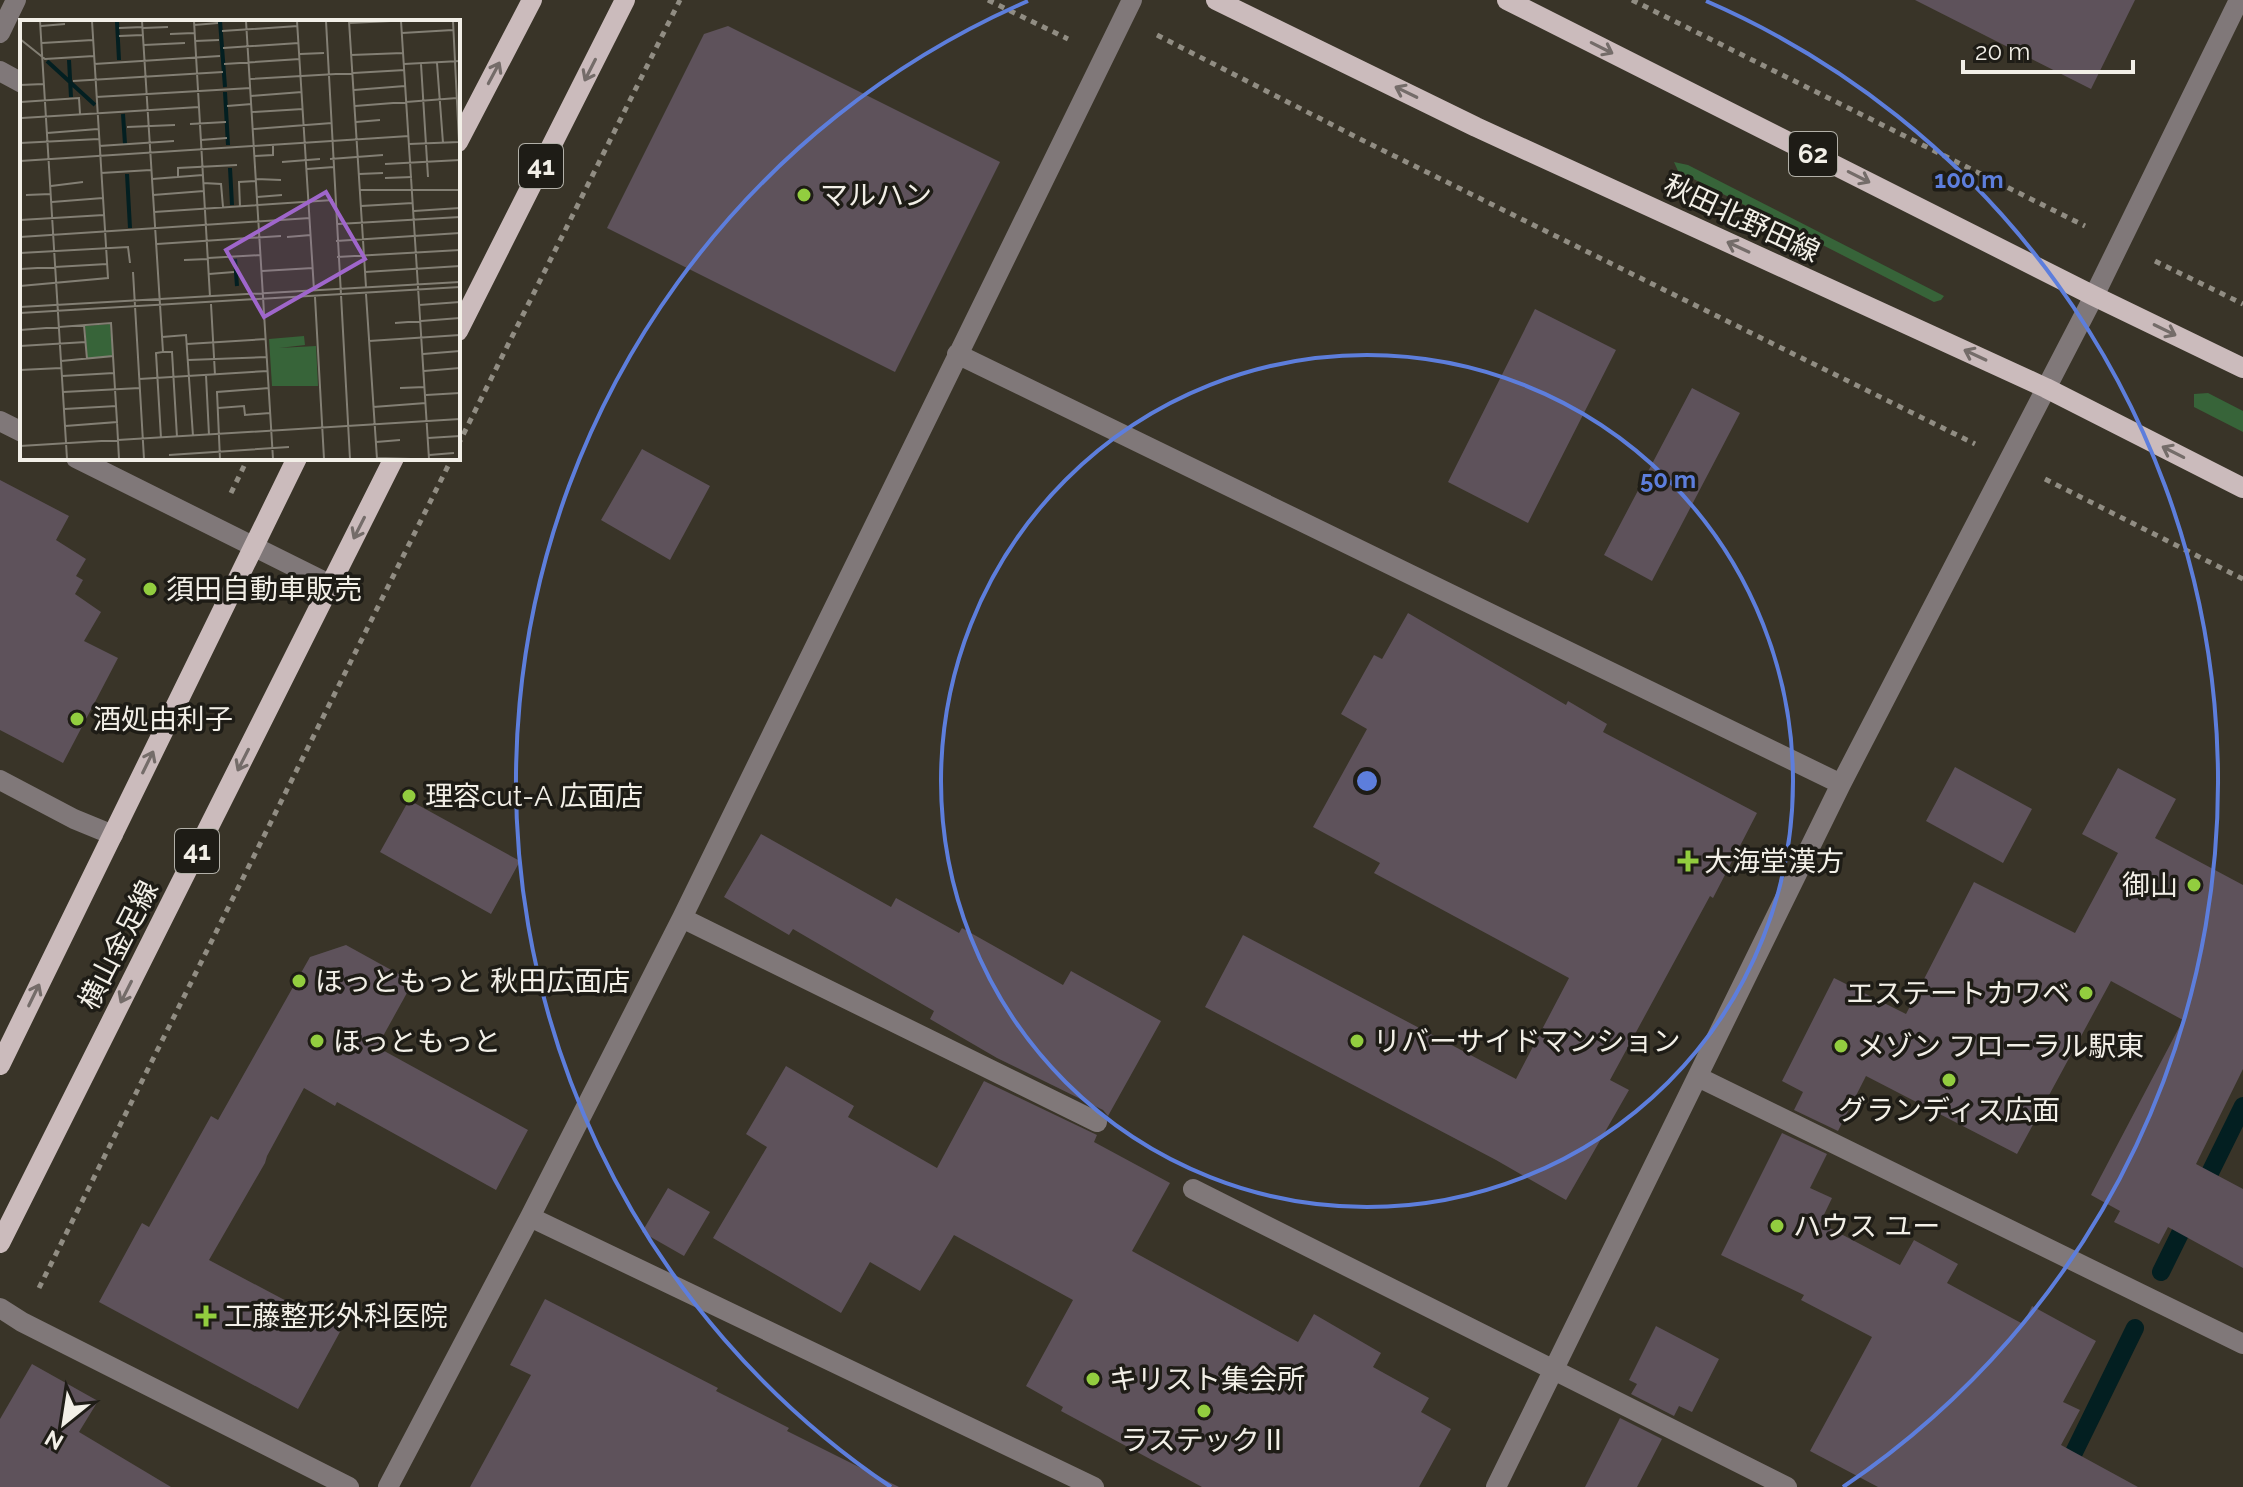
<svg xmlns="http://www.w3.org/2000/svg" width="2243" height="1487" viewBox="0 0 2243 1487" font-family="Raleway,'Noto Sans JP',sans-serif">
  <rect width="100%" height="100%" fill="#393428"/>
  <path fill="#376439" d="M1674 162 1688 165 1944 296 1941 300 1934 302 1678 171Z
    M2208 393 2243 411V432L2194 407V394Z"/>
  <g fill="none" stroke-linecap="round" stroke-linejoin="round">
    <path stroke="#031f21" stroke-width="18" d="M2161 1272 2243 1106
      M2057 1487 2135 1328"/>
  </g>
  <path fill="#5e525b" d="M1915 0H2135L2091 89Z
    M728 26 1000 162 895 372 607 228 704 34Z
    M1535 309 1616 350 1528 523 1448 482Z
    M1692 388 1740 413 1652 581 1604 555Z
    M642 449 710 486 670 560 601 520Z
    M0 480 69 516 56 540 86 559 76 576 83 580 75 594 101 612 84 641 118 658 63 763 0 730Z
    M1408 613 1566 705 1568 701 1607 724 1603 732 1757 813 1713 898 1710 896 1610 1080 1629 1090 1566 1200 1496 1160 1205 1007 1243 935 1516 1079 1569 978 1374 873 1380 863 1313 827 1367 729 1341 714 1374 655 1382 659Z
    M1955 767 2032 809 2003 863 1926 821Z
    M2118 768 2176 799 2155 838 2243 885V1069L2196 1164 2243 1189V1268L2168 1227 2159 1244 2114 1222 2120 1211 2091 1195 2183 1020 2111 981 2017 1154 1866 1076 1838 1131 1794 1110 1803 1092 1782 1081 1834 978 1906 1014 1974 882 2075 933 2118 853 2082 834Z
    M409 800 520 861 491 914 380 852Z
    M761 834 891 907 896 898 959 933 962 928 1063 985 1071 971 1161 1021 1108 1116 1103 1110 997 1058 930 1019 934 1011 793 929 789 935 724 897Z
    M346 945 413 982 377 1047 528 1130 496 1190 337 1102 335 1106 304 1088 267 1156 265 1163 209 1260 341 1330 298 1409 99 1302 142 1223 149 1227 211 1116 218 1120 310 957Z
    M786 1066 854 1106 848 1117 937 1168 984 1081 1097 1135 1094 1142 1170 1183 1132 1251 1298 1342 1314 1314 1381 1353 1373 1367 1429 1398 1421 1412 1451 1429 1419 1487H1202L1061 1411 1063 1407 1026 1386 1073 1300 954 1235 920 1291 870 1262 841 1313 713 1238 767 1147 746 1134Z
    M1782 1133 1827 1154 1810 1188 1832 1198 1820 1223 1900 1265 1914 1240 1958 1264 1947 1283 2023 1324 2032 1306 2096 1341 2063 1402 2080 1410 2061 1445 2138 1487H1878L1810 1451 1872 1337 1801 1300 1804 1295 1721 1255Z
    M668 1188 710 1212 684 1256 642 1232Z
    M545 1299 718 1388 716 1391 789 1428 787 1431 899 1487H470L531 1375 510 1365Z
    M1656 1326 1719 1359 1692 1412 1679 1406 1674 1416 1631 1394 1637 1384 1629 1380Z
    M32 1364 98 1401 79 1432 171 1487H0V1419Z
    M1620 1418 1662 1439 1637 1487H1585Z"/>
  <g fill="none" stroke-linecap="round" stroke-linejoin="round">
    <path stroke="#918d83" stroke-width="5" stroke-dasharray="6 6" stroke-linecap="butt" d="M988 0 1068 39
      M1632 0 2085 226
      M1157 35 1358 138 1975 444
      M2155 261 2243 304
      M458 445 680 0
      M2045 479 2243 579
      M231 493 246 462
      M39 1288 452 458"/>
    <path stroke="#807879" stroke-width="20" d="M0 33 16 0
      M0 71 22 83
      M957 354 1841 784
      M0 421 22 432
      M76 458 331 585
      M0 780 74 819 113 835
      M682 918 1097 1122
      M1698 1077 2243 1344
      M1193 1189 1787 1487
      M530 1217 1094 1487
      M0 1308 22 1322 349 1487
      M388 1487 530 1217 682 918 1132 0
      M1496 1487 1841 784 2094 296 2239 0"/>
    <path stroke="#cbbbbc" stroke-width="20" d="M1216 0 1476 127 2046 388 2243 488
      M1507 0 2094 296 2243 368
      M458 142 532 0
      M458 331 625 0
      M0 1065 297 458
      M0 1243 394 458"/>
  </g>
  <defs><path id="oneway-shaft" d="M-6 0H5M1.5-3L5.5 0L1.5 3" fill="none" stroke-width="1.6" stroke-linecap="round" stroke-linejoin="round" transform="scale(2)"/></defs>
  <g stroke="#746c69">
    <use href="#oneway-shaft" transform="translate(1602 48) rotate(27)"/>
    <use href="#oneway-shaft" transform="translate(590 70) rotate(117)"/>
    <use href="#oneway-shaft" transform="translate(494 73) rotate(-62)"/>
    <use href="#oneway-shaft" transform="translate(1406 92) rotate(-154)"/>
    <use href="#oneway-shaft" transform="translate(1859 177) rotate(27)"/>
    <use href="#oneway-shaft" transform="translate(1738 247) rotate(-155)"/>
    <use href="#oneway-shaft" transform="translate(2165 330) rotate(26)"/>
    <use href="#oneway-shaft" transform="translate(1975 355) rotate(-155)"/>
    <use href="#oneway-shaft" transform="translate(2173 452) rotate(-153)"/>
    <use href="#oneway-shaft" transform="translate(359 528) rotate(117)"/>
    <use href="#oneway-shaft" transform="translate(243 760) rotate(117)"/>
    <use href="#oneway-shaft" transform="translate(148 762) rotate(-64)"/>
    <use href="#oneway-shaft" transform="translate(126 992) rotate(117)"/>
    <use href="#oneway-shaft" transform="translate(34 995) rotate(-64)"/>
  </g>
  <g fill="none" stroke="#5d7edc" stroke-width="4">
    <circle cx="1367" cy="781" r="426"/>
    <path d="M891 1487A851 851 0 0 1 1028 1M1706 1A851 851 0 0 1 1843 1487"/>
  </g>
  <g fill="#92cd3f" stroke="#1e1c16" stroke-width="3">
    <circle cx="804" cy="195" r="8"/>
    <circle cx="150" cy="589" r="8"/>
    <circle cx="77" cy="719" r="8"/>
    <circle cx="409" cy="796" r="8"/>
    <path d="M1684 849h8v8h8v8h-8v8h-8v-8h-8v-8h8z"/>
    <circle cx="2194" cy="885" r="8"/>
    <circle cx="299" cy="981" r="8"/>
    <circle cx="2086" cy="993" r="8"/>
    <circle cx="317" cy="1041" r="8"/>
    <circle cx="1357" cy="1041" r="8"/>
    <circle cx="1841" cy="1046" r="8"/>
    <circle cx="1949" cy="1080" r="8"/>
    <circle cx="1777" cy="1226" r="8"/>
    <path d="M202 1304h8v8h8v8h-8v8h-8v-8h-8v-8h8z"/>
    <circle cx="1093" cy="1379" r="8"/>
    <circle cx="1204" cy="1411" r="8"/>
  </g>
  <g text-anchor="middle" stroke-width="7" stroke-linejoin="round" paint-order="stroke">
    <g fill="#1e1c16" stroke="#b2b0a8" stroke-width="2">
      <rect x="1789" y="132" width="48" height="44" rx="6"/>
      <rect x="519" y="144" width="44" height="44" rx="6"/>
      <rect x="175" y="829" width="44" height="44" rx="6"/>
    </g>
    <g font-size="26" font-weight="bold" fill="#f2efe7">
      <text x="1813" y="163">62</text>
      <text x="541" y="175">41</text>
      <text x="197" y="860">41</text>
    </g>
    <g font-size="28" fill="#f2efe7" stroke="#1e1c16" text-anchor="start">
      <text x="820" y="205">マルハン</text>
      <text x="166" y="599">須田自動車販売</text>
      <text x="93" y="729">酒処由利子</text>
      <text x="425" y="806">理容cut-A 広面店</text>
      <text x="1704" y="871">大海堂漢方</text>
      <text x="2178" y="895" text-anchor="end">御山</text>
      <text x="315" y="991">ほっともっと 秋田広面店</text>
      <text x="2070" y="1003" text-anchor="end">エステートカワベ</text>
      <text x="333" y="1051">ほっともっと</text>
      <text x="1373" y="1051">リバーサイドマンション</text>
      <text x="1857" y="1056">メゾン フローラル駅東</text>
      <text x="1949" y="1120" text-anchor="middle">グランディス広面</text>
      <text x="1793" y="1236">ハウス ユー</text>
      <text x="224" y="1326">工藤整形外科医院</text>
      <text x="1109" y="1389">キリスト集会所</text>
      <text x="1204" y="1450" text-anchor="middle">ラステックⅡ</text>
    </g>
    <g font-size="28" fill="#f2efe7" stroke="#1e1c16">
      <text transform="translate(1742 218) rotate(25)" y="10">秋田北野田線</text>
      <text transform="translate(118 945) rotate(-63)" y="10">横山金足線</text>
    </g>
  </g>
  <g transform="translate(20 20)">
    <rect width="440" height="440" fill="#393428"/>
    <path d="M90 304 93 336 67 339 65 306ZM284 316 285 325 259 328 296 326 298 366H252L249 319Z" fill="#376439"/>
    <path fill="none" stroke="#031f21" stroke-width="4" d="M200 1 205 67M97 2 99 40M49 40 51 77M27 41 75 85M205 72 208 125M103 94 105 124M210 148 212 185M107 154 110 208M215 239 217 266"/>
    <path fill="none" stroke="#837f74" stroke-width="2" d="M20 1 47 439M122 1 143 332 136 333 141 418M174 1 190 277M226 1 253 439M277 1 294 270M306 1 330 439M329 1 346 267M381 1 409 439M433 1 439 122M329 3 371 1M174 5 198 3M21 6 45 4M99 8 123 7M123 8 148 7M202 11 278 6M382 13 433 10M150 14 174 13M99 16 123 15M0 19 25 39 74 36M175 21 199 20M22 23 73 20M124 25 165 23M203 28 279 23M280 34 304 33M331 35 383 33M417 43 423 123M74 44 200 36M204 44 280 39M384 44 440 41M401 44 408 157M230 59 385 50M53 61 203 52M0 65 24 64M334 70 385 66M231 76 282 72M76 77 231 68M1 82 59 78 60 94M207 86 232 84M335 86 437 78M232 92 283 89M2 98 179 87M336 102 360 100M170 104 206 102M107 107 155 105M233 109 312 103M27 113 78 109M181 120 207 118M0 123 79 119M389 124 439 122M79 126 154 121M235 136 253 135V125M310 139 363 135M0 141 389 116M262 142 300 139M365 144 440 140M287 149 314 147M81 153 131 150M339 154 363 153M158 157V148L217 145M365 158 392 157M132 159 183 155M236 159 261 160M183 163 201 164 203 187M31 166 63 162M340 170H440M6 175 31 174M133 175 184 171M237 177 262 175M32 182 83 178M341 186 393 183M220 187 219 162 236 161M394 191 440 188M134 192 313 180M0 200 84 195M318 204 440 197M0 217 290 198M267 217 291 215M316 221 440 213M137 224 261 216M0 233 108 227 110 243M317 237 440 230M188 238 241 235M164 240 188 239M0 249 87 244M242 251 293 248M113 252 124 439M345 252 440 246M189 254 214 252M0 266 88 258 72 1M346 274 357 439M295 277 304 439M191 284 195 355M399 285 440 282M0 287 440 262M0 293 440 267M375 303 440 298M64 305 67 339M0 310 91 303 93 336 41 341M142 317 166 315 173 416M349 321 440 315M167 324 246 319M0 326 66 322M143 332H152L157 417M403 334 440 331M93 336 96 386M168 340 247 337M0 350 41 348M404 351 440 348M186 355 189 415M42 356 94 353M119 359 248 351M380 368 405 367M43 372 120 368M406 375 440 373M353 387 406 383M198 388 224 386 225 395 250 393M44 389 96 386 97 402 45 406M97 402 99 439M408 418 440 416M356 422 380 420M0 426 440 399M149 435 269 427M409 435 434 433M357 438 391 439M200 439 197 372 249 368"/>
    <path fill="#9f66cb" fill-opacity="0.15" stroke="#9f66cb" stroke-width="4" d="M306 172 345 239 244 297 206 230Z"/>
    <rect width="440" height="440" fill="none" stroke="#f2efe7" stroke-width="4"/>
  </g>
  <circle cx="1367" cy="781" r="12" fill="#5d7edc" stroke="#1e1c16" stroke-width="4"/>
  <g font-size="24" text-anchor="middle" font-weight="bold" fill="#5d7edc" stroke="#1e1c16" stroke-width="7" stroke-linejoin="round" paint-order="stroke">
    <text x="1969" y="188">100 m</text>
    <text x="1668" y="488">50 m</text>
  </g>
  <g transform="translate(64 1423) rotate(210)" stroke="#1e1c16" stroke-width="6" paint-order="stroke">
  <path d="M0-6L14 30L0 20L-14 30Z" fill="#f2efe7"/>
  <text y="-12" font-size="22" font-weight="bold" text-anchor="middle" fill="#f2efe7">N</text>
  </g>
  <path d="M1963 60v12h170v-12" fill="none" stroke="#f2efe7" stroke-width="4"/>
  <text x="1975" y="60" font-size="24" fill="#f2efe7" stroke="#1e1c16" stroke-width="6" paint-order="stroke">20 m</text>
</svg>
